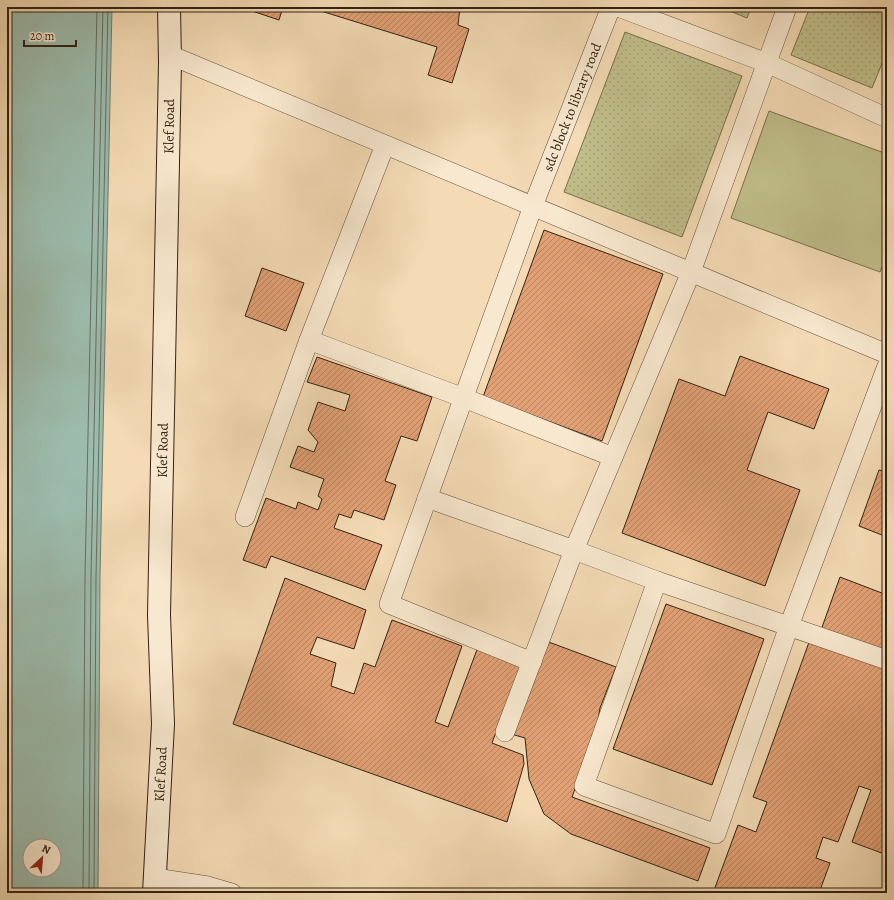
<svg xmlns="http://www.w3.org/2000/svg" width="894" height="900" viewBox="0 0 894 900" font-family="Alegreya,serif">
  <defs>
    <pattern id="park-dots" width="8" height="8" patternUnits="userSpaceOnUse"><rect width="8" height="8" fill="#c0be8a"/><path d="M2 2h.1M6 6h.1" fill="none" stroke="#a5a376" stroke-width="1.8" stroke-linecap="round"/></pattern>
    <pattern id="building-hatch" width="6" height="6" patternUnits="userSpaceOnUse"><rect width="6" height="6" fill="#e2a175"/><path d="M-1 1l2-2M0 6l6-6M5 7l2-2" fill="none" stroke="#b8835f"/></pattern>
  </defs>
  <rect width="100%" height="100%" fill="#f4dbb5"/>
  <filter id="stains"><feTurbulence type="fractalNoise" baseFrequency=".005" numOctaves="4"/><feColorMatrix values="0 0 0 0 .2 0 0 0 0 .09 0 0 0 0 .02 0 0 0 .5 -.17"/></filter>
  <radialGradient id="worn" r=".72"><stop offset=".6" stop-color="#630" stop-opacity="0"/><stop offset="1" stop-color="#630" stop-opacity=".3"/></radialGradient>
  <path fill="url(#park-dots)" stroke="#78704f" d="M720 7H751L747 18Z
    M810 7H887V51L872 88 791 55Z
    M625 32 742 76 682 237 564 192Z"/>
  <path fill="#c0be8a" stroke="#78704f" d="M769 111 887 154V252L880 272 731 218Z"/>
  <path fill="#9cbbac" stroke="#717e6f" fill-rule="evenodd" d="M7 7H112L100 577 98 893H7ZM30 846H54V870H30Z"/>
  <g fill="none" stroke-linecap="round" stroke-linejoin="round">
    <path stroke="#666e60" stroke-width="1" d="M83 893 85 577 97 7
      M89 893 91 577 103 7
      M94 893 96 577 108 7"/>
  </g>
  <path fill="url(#building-hatch)" stroke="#312214" d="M240 7H283L279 20Z
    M308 7H460L458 25 469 29 452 83 428 75 437 47Z
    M544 230 663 274 602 441 483 397Z
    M262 268 304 283 286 331 245 316Z
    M740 356 829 389 814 429 768 412 747 470 800 490 765 586 622 533 679 379 725 396Z
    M317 357 432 397 417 441 401 436 385 481 396 485 384 520 354 510 351 518 339 514 334 528 382 545 365 590 271 556 266 568 243 560 266 498 296 509 298 502 318 510 322 499 318 496 324 479 290 467 298 446 314 452 318 442 308 430 318 402 345 411 350 395 307 382Z
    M879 470 887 472V537L859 526Z
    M840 577 887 595V655L821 630Z
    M285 578 366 610 354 649 317 637 310 654 336 663 331 686 354 694 364 663 375 667 392 620 462 646 435 722 448 727 478 647 521 664 492 743 523 755 524 764 507 822 233 724Z
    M666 604 764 639 712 785 613 749Z
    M812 634 887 662V855L852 842 871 790 859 786 838 842 823 837 816 858 830 863 819 893H713L738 825 756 832 767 802 753 797Z
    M546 641 616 667 600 708 596 733 572 797 710 848 698 881 571 834 544 814 529 779 525 738 511 734Z"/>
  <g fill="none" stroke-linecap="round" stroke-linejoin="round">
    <g stroke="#62503c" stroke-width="20">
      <g id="street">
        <path d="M618 7 767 63 887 118"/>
        <path d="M170 55 887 354"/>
        <path d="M309 340 464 398 613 457"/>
        <path d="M887 366 789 626 716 834 584 786 657 581 887 660"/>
        <path d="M427 498 574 550 691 272 787 7"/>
        <path d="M245 517 309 340 385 145"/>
        <path id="s1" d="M532 662 389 604 533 206 611 7"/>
        <path d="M505 732 574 550 657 581"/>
        <path d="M155 878 208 886 232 893"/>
      </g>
    </g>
    <g stroke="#312214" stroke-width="24">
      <g id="secondary">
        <path id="s2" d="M154 893 163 724 159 615 170 62 169 7"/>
      </g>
    </g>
    <use href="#street" stroke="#f8e8cf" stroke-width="19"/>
    <use href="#secondary" stroke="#f8e8cf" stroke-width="22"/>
  </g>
  <g text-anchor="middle" stroke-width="3" stroke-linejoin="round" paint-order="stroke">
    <g font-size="14" fill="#312214" stroke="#f8e8cf">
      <text dy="5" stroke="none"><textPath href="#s1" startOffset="684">sdc block to library road</textPath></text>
      <text dy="5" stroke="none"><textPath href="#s2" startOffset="767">Klef Road</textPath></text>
      <text dy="5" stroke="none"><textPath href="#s2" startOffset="443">Klef Road</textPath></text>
      <text dy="5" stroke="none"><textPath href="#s2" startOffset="119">Klef Road</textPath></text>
    </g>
  </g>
  <rect width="894" height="900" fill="none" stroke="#f4dbb5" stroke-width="24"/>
  <rect x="8" y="8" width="878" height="884" fill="none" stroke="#312214" stroke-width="2"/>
  <rect x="12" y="12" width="870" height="876" fill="none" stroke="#312214"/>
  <g transform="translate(42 858) rotate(26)"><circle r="19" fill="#f8e8cf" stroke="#a89984"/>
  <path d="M0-3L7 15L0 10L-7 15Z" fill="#8f2418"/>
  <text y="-6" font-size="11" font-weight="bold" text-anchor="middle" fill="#312214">N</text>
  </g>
  <path d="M24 40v6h52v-6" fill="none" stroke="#312214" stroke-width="2"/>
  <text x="30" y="40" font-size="12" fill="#312214" stroke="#f8e8cf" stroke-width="3" paint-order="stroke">20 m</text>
  <rect width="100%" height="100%" filter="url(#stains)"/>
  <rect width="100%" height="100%" fill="url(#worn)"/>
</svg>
